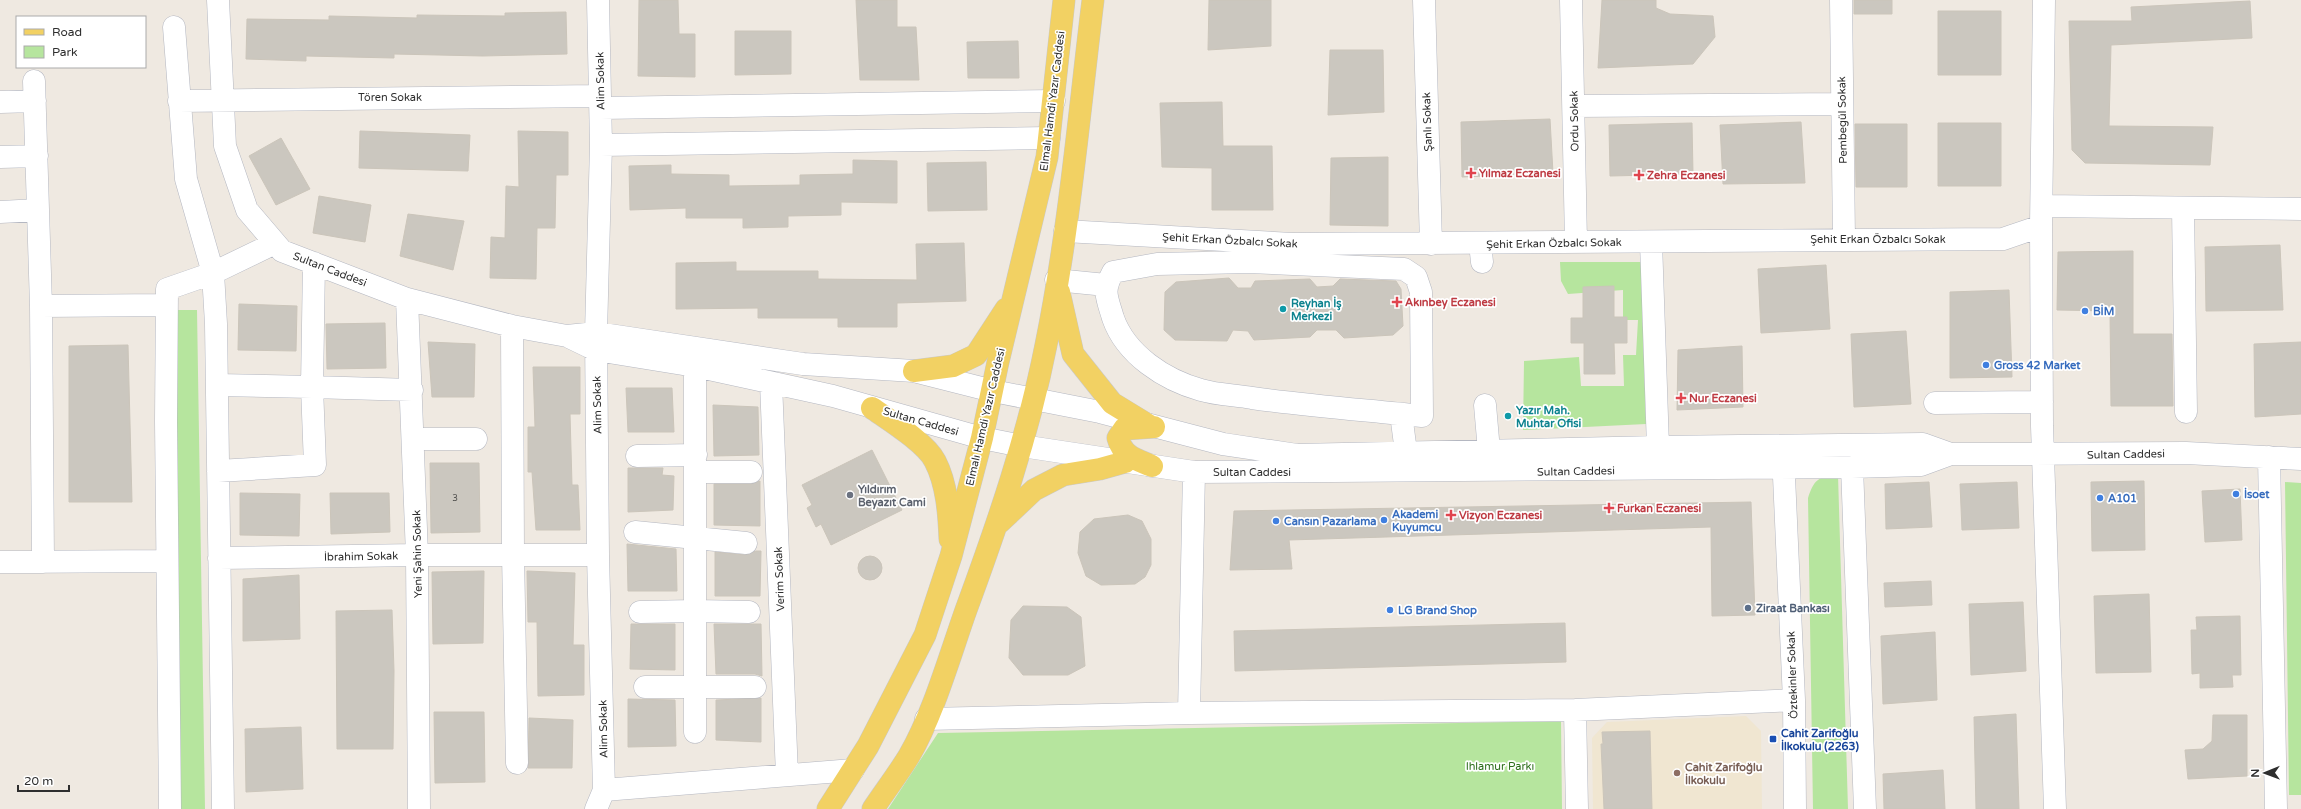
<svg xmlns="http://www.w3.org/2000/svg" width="2301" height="809" viewBox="0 0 2301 809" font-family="'Varela Round',sans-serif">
  <rect width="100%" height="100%" fill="#efe9e1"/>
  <path fill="#f0e6d1" d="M1746 716 1761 731 1762 809H1593L1592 738 1607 722Z"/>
  <path fill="#b6e59e" d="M1560 262H1641L1646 424 1523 430 1524 361 1579 357 1581 386H1624L1623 355H1636L1638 320H1623V290L1568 294 1561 281Z
    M172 310H197L205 809H181Z
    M1838 475 1848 809H1813L1808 498C1814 480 1818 476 1838 475Z
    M2285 482 2301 483V795H2289Z
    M1561 721 1562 809H888L938 733Z"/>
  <path fill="#cbc7bf" stroke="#cbc5ba" d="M639 0H678L679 34H695V77L638 76Z
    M856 0H897V27H916L919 80H860Z
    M1209 0H1271V46L1208 50Z
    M1602 0H1656V8L1670 14 1713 16 1715 37 1693 64 1598 68Z
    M1854 0H1892V14H1854Z
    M2250 1 2252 38 2111 45 2109 126 2213 127 2210 165 2085 163 2072 150 2069 21H2132L2131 7Z
    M1938 11H2001V75H1938Z
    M566 12 567 54 483 56 394 54V58L306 56V61L246 59 247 19 329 20V16L417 18V15L505 16V13Z
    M735 31H791V74L735 75Z
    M1018 41 1019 78H968L967 42Z
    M1330 50H1383L1384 112 1328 115Z
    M1222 102 1223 146H1272L1273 210H1212V168L1162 167 1160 103Z
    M1550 119 1553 173 1462 177 1461 122Z
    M1801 122 1805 183 1723 184 1720 125Z
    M1692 123 1693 174 1610 176 1609 125Z
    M1938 123H2001V186H1938Z
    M1855 124H1907V187H1856Z
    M360 131 470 135 468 171 359 168Z
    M518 131 568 132V175H556L555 228H537L536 279 490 278 491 237 505 238 506 186 519 187Z
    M281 138 310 189 276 205 249 156Z
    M1388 157V226L1330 225 1331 158Z
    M853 160 897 161V203L841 202V215L788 216V227L743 228V218H686V208L630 210 629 166 671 165V174L729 175V186L800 185V175L853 174Z
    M986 162 987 210 928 211 927 163Z
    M319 196 371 205 365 242 313 233Z
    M408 214 464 221 453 270 400 256Z
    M964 243 966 301 897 303V327H838V318H758V308L676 309V263L736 262V271H818V279L917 280 916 244Z
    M2280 245 2283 310 2206 311 2205 247Z
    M2133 251V334H2172L2173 406H2111L2110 311 2057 310 2058 252Z
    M1826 265 1830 329 1761 333 1758 269Z
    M1229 278 1238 288H1251L1255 281 1310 279 1317 287 1333 286 1340 279 1396 281 1401 289 1403 326 1393 335 1344 338 1336 330H1317L1310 337 1254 340 1248 331 1233 330 1227 341 1175 340 1164 330 1165 292 1176 282Z
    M1614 286V317H1627V343H1614L1615 374H1584V343H1571V318H1583V287Z
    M2009 290 2012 377 1950 378V292Z
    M239 304 297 306 296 351 238 350Z
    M385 323 386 368 327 369 326 324Z
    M1906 331 1911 404 1854 407 1851 334Z
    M428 342 475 344 474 397H432Z
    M2301 342V414L2255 417 2254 344Z
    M128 345 132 502H69V346Z
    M1742 346 1743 407 1677 410 1678 350Z
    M533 367H580V414H570L572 485H578L580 530H536L532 472H528V427H535Z
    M626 388H672L674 432H628Z
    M713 405 758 407 759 455 714 456Z
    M872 450 902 510 831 545 821 524 816 527 807 508 812 505 802 485Z
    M430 463H479L480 532 431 533Z
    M628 468H663L662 475 674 476 673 510 628 512Z
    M760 481V526L714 525V484H751Z
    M2144 481 2145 550 2092 551 2091 482Z
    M1929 482 1932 527 1886 529 1885 484Z
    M2017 482 2019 528 1962 530 1960 484Z
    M2240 489 2242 540 2205 542 2202 491Z
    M240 493 300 494 299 536 240 535Z
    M330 493H389L390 532 331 534Z
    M1751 502 1755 615 1712 616 1711 527 1289 540 1292 569 1230 570 1234 511Z
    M1128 515 1142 521 1151 539V565L1145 577 1135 584 1101 585 1086 576 1078 553 1080 532 1094 519Z
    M627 544 676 549 677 591H628Z
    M756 551H761L760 596H715V552L745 555Z
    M858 568a12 12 0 1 1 24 0a12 12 0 1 1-24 0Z
    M484 571 483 643 433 644 432 572Z
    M527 571 575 573 573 645H584V695L538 696 537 622H528Z
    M299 575 300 639 243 641V579Z
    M1931 581 1932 605 1885 607 1884 583Z
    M2149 594 2151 672 2096 673 2094 596Z
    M2023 602 2026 671 1971 675 1969 604Z
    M1023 606 1067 607 1081 617 1085 666 1068 675H1023L1009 658 1011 620Z
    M392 610 394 671 393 749H337L336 611Z
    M2240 616 2241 675H2232L2233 687 2200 688V673L2192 674 2191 630H2197L2196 617Z
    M1565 623 1566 662 1235 671 1234 631Z
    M631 624H675V670L630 669Z
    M714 624H761L762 676 755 674H716Z
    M1935 632 1937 700 1883 704 1881 636Z
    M761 698V742L716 740V700Z
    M628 699 675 700 676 746 628 747Z
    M434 712H484L485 782 435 783Z
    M2016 714 2019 809H1976L1974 717Z
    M2213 715H2247V776L2188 779 2185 750 2203 749 2212 741Z
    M529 718 573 720 572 768H528Z
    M301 727 303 789 246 792 245 729Z
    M1650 731 1652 809H1604L1601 744H1603L1602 732Z
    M1943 770 1945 809H1884L1883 774Z"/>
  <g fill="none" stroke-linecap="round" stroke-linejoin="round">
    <g stroke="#b4b7c1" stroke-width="23">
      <path id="minor" d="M218 0 225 146 247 210 282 251 407 299 512 326 567 336 596 350 695 366 833 396 982 438 1022 446 1194 472 1852 467 1921 465 1951 454
        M1424 0 1431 244
        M1571 0 1576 242
        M1841 0 1844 239
        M2044 0 2041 226 2042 426 2055 809
        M34 81 41 306
        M179 101 600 96
        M0 102 35 101
        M1574 106 1842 104
        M601 108 1054 101
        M601 145 1049 138
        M0 157 37 156
        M2042 206 2301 209
        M2183 208 2186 412
        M0 212 38 210
        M1065 231 1292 244 2003 239 2041 226
        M1651 242 1658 447
        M1480 243 1482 262
        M1249 262 1404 269 1416 277 1421 292 1422 416C1365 410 1309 406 1252 398 1236 395 1218 395 1201 390 1165 380 1126 355 1113 318 1107 297 1102 292 1113 272L1157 264Z
        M1056 280 1106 285
        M407 299 417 555 419 809
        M512 326 513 554 517 763
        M567 336 596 333 803 364 914 371 993 391 1100 412 1223 444 1297 455 1658 447 1923 444 1951 454 2186 453 2301 459
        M771 383 787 775
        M217 385 312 387 314 263
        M1935 403 2042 402
        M1485 405 1489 451
        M1401 414 1406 452
        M414 439H476
        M1783 454 1794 700 1795 809
        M637 456 696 455
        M2269 457 2276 809
        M1852 467 1865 809
        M218 471 315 465 312 387 412 390
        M696 472H751
        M635 532 746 543
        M219 558 417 555H598
        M0 562 167 561
        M43 562 41 306 166 305
        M640 612 695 611 749 612
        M645 687H755
        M1575 710 1577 809
        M1189 713 1194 472
        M926 719 1189 713 1575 710 1794 700
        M695 732V366
        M604 790 853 770
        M170 809 166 421 167 289 213 273 186 179 174 27
        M223 809 216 324 213 273 275 243
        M596 809 604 790 598 555 596 333 601 145 598 0"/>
    </g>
    <g stroke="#c9c9c9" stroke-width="23">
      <path id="major" d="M1059 292 1073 354 1112 403 1148 425
        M914 371 953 366 976 355 1006 309
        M872 408C889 420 926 443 935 461 947 484 949 514 950 539
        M1152 466C1136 459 1123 457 1118 438L1124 429 1154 427
        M999 523 1034 490 1063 475 1100 469 1125 462
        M828 809 868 746 925 635 951 556 982 438 998 362 1047 157 1064 0
        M873 809C885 791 898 774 909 756 933 715 950 655 966 610 998 523 1028 436 1046 345 1069 232 1079 115 1093 0"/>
    </g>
    <use href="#minor" stroke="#fff" stroke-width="22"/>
    <use href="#major" stroke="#f2d163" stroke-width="22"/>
  </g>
  <g fill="#e0444e" stroke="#fff" stroke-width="1.5">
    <path d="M1469 167h4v4h4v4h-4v4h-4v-4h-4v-4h4z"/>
    <path d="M1637 169h4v4h4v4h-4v4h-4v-4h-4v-4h4z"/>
    <path d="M1395 296h4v4h4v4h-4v4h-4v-4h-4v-4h4z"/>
    <path d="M1679 392h4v4h4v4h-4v4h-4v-4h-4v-4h4z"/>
    <path d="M1607 502h4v4h4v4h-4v4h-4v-4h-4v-4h4z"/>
    <path d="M1449 509h4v4h4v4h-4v4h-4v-4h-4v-4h4z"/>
  </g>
  <g fill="#0f9aa8" stroke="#fff" stroke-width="1.5">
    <circle cx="1283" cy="309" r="4"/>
    <circle cx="1508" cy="416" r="4"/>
  </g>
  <g fill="#3f7fe0" stroke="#fff" stroke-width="1.5">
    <circle cx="2085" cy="311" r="4"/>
    <circle cx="1986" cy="365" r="4"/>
    <circle cx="2236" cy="494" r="4"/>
    <circle cx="2100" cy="498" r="4"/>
    <circle cx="1384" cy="520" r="4"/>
    <circle cx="1276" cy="521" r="4"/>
    <circle cx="1390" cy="610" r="4"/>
  </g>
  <circle fill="#6b7280" stroke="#fff" stroke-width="1.5" cx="850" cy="495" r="4"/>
  <circle fill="#5c6f8a" stroke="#fff" stroke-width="1.5" cx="1748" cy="608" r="4"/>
  <rect fill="#1a4fb4" stroke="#fff" stroke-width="1.5" x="1769" y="735" width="8" height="8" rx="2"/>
  <circle fill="#8d6e63" stroke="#fff" stroke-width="1.5" cx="1677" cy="773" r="4"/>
  <g text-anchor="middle" stroke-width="3.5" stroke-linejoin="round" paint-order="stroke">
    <g font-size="9" fill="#555452">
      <text x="455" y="501">3</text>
    </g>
    <g font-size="11" fill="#2e2e2e" stroke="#fff">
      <text transform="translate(600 81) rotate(-91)" y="4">Alim Sokak</text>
      <text x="390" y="101">Tören Sokak</text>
      <text transform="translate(1052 101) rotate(-83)" y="4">Elmalı Hamdi Yazır Caddesi</text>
      <text transform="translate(1842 120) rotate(-91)" y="4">Pembegül Sokak</text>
      <text transform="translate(1574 121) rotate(-91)" y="4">Ordu Sokak</text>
      <text transform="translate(1427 122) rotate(-92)" y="4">Şanlı Sokak</text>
      <text x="1878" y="243">Şehit Erkan Özbalcı Sokak</text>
      <text transform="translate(1230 240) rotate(3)" y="4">Şehit Erkan Özbalcı Sokak</text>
      <text transform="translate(1554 243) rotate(-1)" y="4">Şehit Erkan Özbalcı Sokak</text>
      <text transform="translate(330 269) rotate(21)" y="4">Sultan Caddesi</text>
      <text transform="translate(597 405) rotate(-91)" y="4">Alim Sokak</text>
      <text transform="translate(985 417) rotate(-77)" y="4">Elmalı Hamdi Yazır Caddesi</text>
      <text transform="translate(921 421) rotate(16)" y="4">Sultan Caddesi</text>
      <text transform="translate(2126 454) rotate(-1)" y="4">Sultan Caddesi</text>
      <text transform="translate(1576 471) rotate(-1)" y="4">Sultan Caddesi</text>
      <text x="1252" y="476">Sultan Caddesi</text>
      <text transform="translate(417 554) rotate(-91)" y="4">Yeni Şahin Sokak</text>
      <text transform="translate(361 556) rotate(-1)" y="4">İbrahim Sokak</text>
      <text transform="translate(779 579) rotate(-92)" y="4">Verim Sokak</text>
      <text transform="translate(1792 675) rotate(-92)" y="4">Öztekinler Sokak</text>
      <text transform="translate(603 729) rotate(-91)" y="4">Alim Sokak</text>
    </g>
    <g font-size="11" font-weight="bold" fill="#be3a42" stroke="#fff" text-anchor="start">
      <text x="1479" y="177">Yılmaz Eczanesi</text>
      <text x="1647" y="179">Zehra Eczanesi</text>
      <text x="1405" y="306">Akınbey Eczanesi</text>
      <text x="1689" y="402">Nur Eczanesi</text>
      <text x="1617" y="512">Furkan Eczanesi</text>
      <text x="1459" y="519">Vizyon Eczanesi</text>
    </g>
    <g font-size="11" font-weight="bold" fill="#0d838f" stroke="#fff" text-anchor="start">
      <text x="1291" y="307">Reyhan İş<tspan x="1291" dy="13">Merkezi</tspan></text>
      <text x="1516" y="414">Yazır Mah.<tspan x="1516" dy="13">Muhtar Ofisi</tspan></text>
    </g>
    <g font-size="11" font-weight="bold" fill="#366cbe" stroke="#fff" text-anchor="start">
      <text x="2093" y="315">BİM</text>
      <text x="1994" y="369">Gross 42 Market</text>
      <text x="2244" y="498">İsoet</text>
      <text x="2108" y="502">A101</text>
      <text x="1392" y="518">Akademi<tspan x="1392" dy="13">Kuyumcu</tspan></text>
      <text x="1284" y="525">Cansın Pazarlama</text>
      <text x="1398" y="614">LG Brand Shop</text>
    </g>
    <g font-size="11" font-weight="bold" fill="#5b616d" stroke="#fff" text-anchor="start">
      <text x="858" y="493">Yıldırım<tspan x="858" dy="13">Beyazıt Cami</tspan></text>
    </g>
    <g font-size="11" font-weight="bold" fill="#4e5e75" stroke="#fff" text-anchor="start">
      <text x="1756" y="612">Ziraat Bankası</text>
    </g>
    <g font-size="11" font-weight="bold" fill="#164399" stroke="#fff" text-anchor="start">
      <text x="1781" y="737">Cahit Zarifoğlu<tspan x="1781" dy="13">İlkokulu (2263)</tspan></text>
    </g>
    <g font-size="11" fill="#2c6e1b" stroke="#fff">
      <text x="1500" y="770">Ihlamur Parkı</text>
    </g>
    <g font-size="11" font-weight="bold" fill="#785e54" stroke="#fff" text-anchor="start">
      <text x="1685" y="771">Cahit Zarifoğlu<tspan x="1685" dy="13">İlkokulu</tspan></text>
    </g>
  </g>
  <rect x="16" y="16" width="130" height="52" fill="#ffffff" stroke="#ababab"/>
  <rect x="24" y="29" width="20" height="6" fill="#f2d163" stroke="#ababab"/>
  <text x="52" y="36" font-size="12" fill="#2e2e2e">Road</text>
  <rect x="24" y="46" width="20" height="12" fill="#b6e59e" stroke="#ababab"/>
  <text x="52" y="56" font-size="12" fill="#2e2e2e">Park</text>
  <g transform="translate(2265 773) rotate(269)" stroke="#ffffff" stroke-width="3" paint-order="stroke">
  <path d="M0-3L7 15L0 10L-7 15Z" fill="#2e2e2e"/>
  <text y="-6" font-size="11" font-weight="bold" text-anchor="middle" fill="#2e2e2e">N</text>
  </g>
  <path d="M18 785v6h51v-6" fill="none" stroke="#2e2e2e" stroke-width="2"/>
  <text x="24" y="785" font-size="12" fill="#2e2e2e" stroke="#ffffff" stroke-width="3" paint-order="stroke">20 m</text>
</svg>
